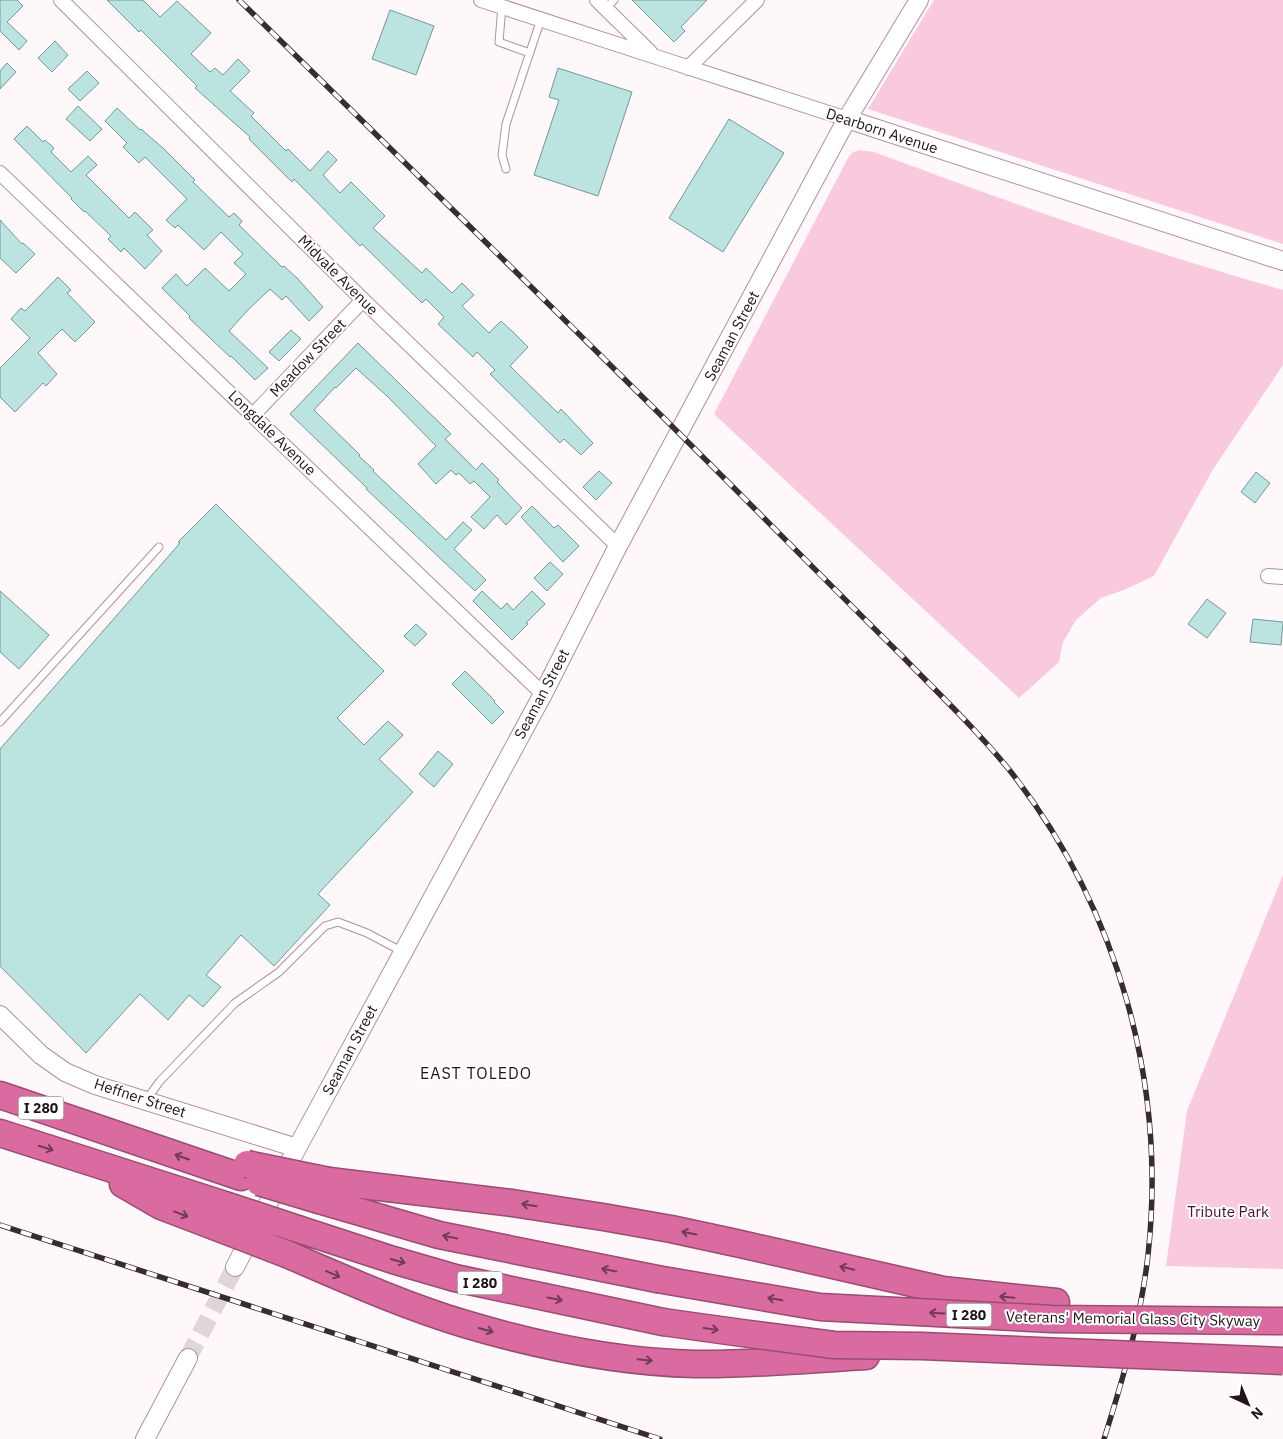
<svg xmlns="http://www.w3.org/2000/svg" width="1283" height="1439" viewBox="0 0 1283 1439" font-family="'IBM Plex Sans',sans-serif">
  <rect width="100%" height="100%" fill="#fff8fa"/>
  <path fill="#f9cadd" d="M934 0H1283V244L868 109Z
    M859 150 874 152C1009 202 1145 251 1283 290V365L1212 471 1154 576 1126 589 1101 598 1076 620 1063 642 1059 662 1019 698 714 414 848 158 852 153Z
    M1283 875V1269L1166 1266 1187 1111Z"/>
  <path fill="#bbe4e0" stroke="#729996" d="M0 0H17L23 6 7 22 27 41 19 50 0 31Z
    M107 0H143L160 17 177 1 211 33 191 54 210 72 215 68 223 75 238 59 250 71 230 91 254 113 251 116 286 151 288 149 310 171 328 151 337 160 323 175 340 193 351 182 385 216 373 228 422 273 426 268 452 293 462 283 474 295 462 306 489 333 501 321 514 333 528 347 510 366 558 413 561 409 593 443 581 455 564 439 560 443 490 374 495 370 477 352 473 357 438 324 444 317 426 299 422 303 362 244 360 246 294 179 292 182 249 139 250 137 195 88 197 86 141 30 139 32Z
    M632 0H707L681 27 685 31 674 42Z
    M390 10 434 26 416 75 372 59Z
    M55 41 68 55 52 72 38 58Z
    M7 63 16 72 0 89V71Z
    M558 68 632 92 598 196 534 175 559 100 549 97Z
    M87 71 99 83 80 101 68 89Z
    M78 106 102 129 90 141 66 119Z
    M117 108 140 130 141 129 164 149 195 180 193 182 229 217 234 213 242 221 239 225 282 267 284 266 297 278 323 307 309 321 286 296 282 300 270 289 248 310 229 331 268 368 255 380 231 356 230 357 189 318 190 316 162 288 176 274 187 286 205 268 229 291 246 274 234 263 243 254 221 232 204 250 178 225 175 228 166 220 187 199 145 157 139 163 123 147 127 143 105 121Z
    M729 119 784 153 723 252 669 218Z
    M27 126 43 142 45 140 54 148 51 152 71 172 88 156 97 165 86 175 129 218 135 212 153 230 147 235 162 251 145 269 124 248 121 252 108 239 111 236 85 211 84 212 71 199 72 198 14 139Z
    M0 220 22 244 23 243 35 254 16 273 0 258Z
    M58 277 71 290 67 293 95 322 75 342 62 329 38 353 57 374 46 386 43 383 15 412 0 397V368L30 338 11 319 21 308 25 311Z
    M291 330 301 339 279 361 269 352Z
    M358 343 451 434 445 439 476 470 482 463 499 480 497 482 522 508 506 525 497 515 484 529 471 517 490 497 474 481 470 484 459 473 456 475 451 470 436 484 418 464 436 446 388 397 356 368 336 388 335 387 314 410 360 455 359 456 374 470 373 471 446 540 463 522 472 530 454 549 486 580 475 591 366 489 367 488 290 414Z
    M599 471 612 483 596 500 583 487Z
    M1256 472 1270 483 1255 503 1241 492Z
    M216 504 384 671 337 718 364 745 388 721 403 735 379 759 413 792 318 894 330 905 274 966 241 935 206 975 221 987 203 1007 189 995 168 1020 140 994 86 1053 0 966V749L180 543 178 542Z
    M532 506 554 528 558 525 579 546 563 562 521 517Z
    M550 562 563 574 547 591 534 578Z
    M0 591 49 635 19 669 0 652Z
    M482 591 501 609 507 603 513 610 532 591 545 604 526 623 528 624 512 640 473 601Z
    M1207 599 1226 613 1207 638 1188 624Z
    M1253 619 1283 622 1281 645 1250 642Z
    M416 624 427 634 415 646 404 636Z
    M465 671 495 701 494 702 504 712 492 724 452 684Z
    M438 751 453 764 434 787 419 774Z"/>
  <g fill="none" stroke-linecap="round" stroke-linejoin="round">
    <path stroke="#ded6d8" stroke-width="18" stroke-dasharray="18 9" stroke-linecap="butt" d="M188 1358 235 1267"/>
    <g stroke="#b1909e" stroke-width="9">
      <path id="service" d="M502 6 499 42 530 53
        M606 8 614 0
        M506 169 502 155 506 124 541 19
        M0 722 159 547
        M146 1100 160 1081 235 1003 279 972 325 926 338 922 367 933 403 952"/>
    </g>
    <g stroke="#b1909e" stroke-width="16">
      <path id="minor" d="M61 0 363 300 618 546
        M481 0C603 39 725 80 847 119
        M597 0 650 52
        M688 68 757 0
        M0 173 543 694
        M253 415 363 300
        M1268 576 1283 577"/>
    </g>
    <g stroke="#b1909e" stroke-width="20">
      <path id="tertiary" d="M847 119 1283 261
        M0 1015 41 1055 65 1072 95 1085 297 1148
        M235 1267 297 1148 543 694 618 546 847 119 919 0
        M145 1439 188 1358"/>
    </g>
    <g stroke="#984d71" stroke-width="29">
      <path id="motorway" d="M0 1095 241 1177
        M0 1133 225 1205
        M329 1181 512 1203 603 1217 671 1229 736 1243 943 1290 1056 1302
        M123 1184 161 1206 211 1225
        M319 1200 439 1235 657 1279
        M301 1230 393 1260 455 1278 663 1322
        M289 1255C347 1280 405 1306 465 1324 539 1346 617 1362 695 1364 752 1365 809 1359 866 1356"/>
    </g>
    <use href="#service" stroke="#fff" stroke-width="7"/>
    <use href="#minor" stroke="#fff" stroke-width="14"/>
    <use href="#tertiary" stroke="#fff" stroke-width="18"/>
    <use href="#motorway" stroke="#d96ba0" stroke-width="26"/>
    <g stroke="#382c31" stroke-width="5.5">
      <path id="rail" d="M239 0C402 160 566 320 728 482 785 539 842 597 900 654 938 693 977 730 1011 772 1118 909 1167 1083 1148 1255 1141 1318 1123 1379 1104 1439
        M0 1225 660 1439"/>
    </g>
    <use href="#rail" stroke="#fff" stroke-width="4" stroke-dasharray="11" stroke-linecap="butt"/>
    <g stroke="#984d71" stroke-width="29" stroke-linecap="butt">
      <path id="motorway-bridge" d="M247 1164 329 1181
        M259 1182 319 1200
        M225 1205 301 1230
        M211 1225 289 1255
        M657 1279 820 1307 1052 1319 1283 1321
        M663 1322 742 1333 834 1345 922 1346 1283 1361"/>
    </g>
    <use href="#motorway-bridge" stroke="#d96ba0" stroke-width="26"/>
  </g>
  <defs><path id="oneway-shaft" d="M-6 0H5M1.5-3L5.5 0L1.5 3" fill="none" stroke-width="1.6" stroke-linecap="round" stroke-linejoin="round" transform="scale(1.25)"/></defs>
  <g stroke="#733b56">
    <use href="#oneway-shaft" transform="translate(46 1148) rotate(18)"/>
    <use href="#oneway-shaft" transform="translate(182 1157) rotate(-161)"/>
    <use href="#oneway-shaft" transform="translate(529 1205) rotate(-171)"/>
    <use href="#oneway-shaft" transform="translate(181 1214) rotate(21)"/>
    <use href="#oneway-shaft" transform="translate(689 1233) rotate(-168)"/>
    <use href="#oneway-shaft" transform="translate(450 1237) rotate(-168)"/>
    <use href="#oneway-shaft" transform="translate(398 1261) rotate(16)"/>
    <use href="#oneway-shaft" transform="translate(847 1268) rotate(-167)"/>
    <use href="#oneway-shaft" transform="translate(609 1270) rotate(-169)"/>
    <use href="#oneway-shaft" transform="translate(333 1274) rotate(23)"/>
    <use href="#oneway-shaft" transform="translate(1007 1297) rotate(-175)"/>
    <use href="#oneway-shaft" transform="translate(555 1299) rotate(12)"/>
    <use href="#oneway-shaft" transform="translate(775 1299) rotate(-170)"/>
    <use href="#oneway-shaft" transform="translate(937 1313) rotate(-177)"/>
    <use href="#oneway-shaft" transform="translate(711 1329) rotate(8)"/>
    <use href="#oneway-shaft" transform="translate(486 1330) rotate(16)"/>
    <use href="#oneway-shaft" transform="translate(645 1360) rotate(6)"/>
  </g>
  <g text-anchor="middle" stroke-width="4" stroke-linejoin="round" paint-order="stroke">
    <g fill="#fff" stroke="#635a5e" stroke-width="1">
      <rect x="18.5" y="1096.5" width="45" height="23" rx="4"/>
      <rect x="457.5" y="1271.5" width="45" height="23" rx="4"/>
      <rect x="946.5" y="1303.5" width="45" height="23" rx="4"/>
    </g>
    <g font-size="14" font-weight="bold" fill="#201419">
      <text x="41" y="1113">I 280</text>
      <text x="480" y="1288">I 280</text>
      <text x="969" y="1320">I 280</text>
    </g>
    <g font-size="15" fill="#201419" stroke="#fff">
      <text transform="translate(882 131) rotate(18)" y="5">Dearborn Avenue</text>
      <text transform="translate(338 275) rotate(45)" y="5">Midvale Avenue</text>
      <text transform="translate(732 336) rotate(-62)" y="5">Seaman Street</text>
      <text transform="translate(308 358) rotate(-46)" y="5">Meadow Street</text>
      <text transform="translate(272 433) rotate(44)" y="5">Longdale Avenue</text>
      <text transform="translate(542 694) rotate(-62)" y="5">Seaman Street</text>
      <text transform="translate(350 1050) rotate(-62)" y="5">Seaman Street</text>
      <text transform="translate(140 1098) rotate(18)" y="5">Heffner Street</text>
      <text transform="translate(1133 1319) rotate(1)" y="5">Veterans' Memorial Glass City Skyway</text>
    </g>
    <g font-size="15" fill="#4d0f30" stroke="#fff">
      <text x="1228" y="1217">Tribute Park</text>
    </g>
    <g font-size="16" letter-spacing="1" fill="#201419" stroke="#fff">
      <text x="476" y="1079">EAST TOLEDO</text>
    </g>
  </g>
  <g transform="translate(1248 1404) rotate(136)" stroke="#ffffff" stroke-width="4" paint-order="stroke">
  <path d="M0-4L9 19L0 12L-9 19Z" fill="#201419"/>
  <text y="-8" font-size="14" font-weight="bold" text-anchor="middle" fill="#201419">N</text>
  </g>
</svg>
